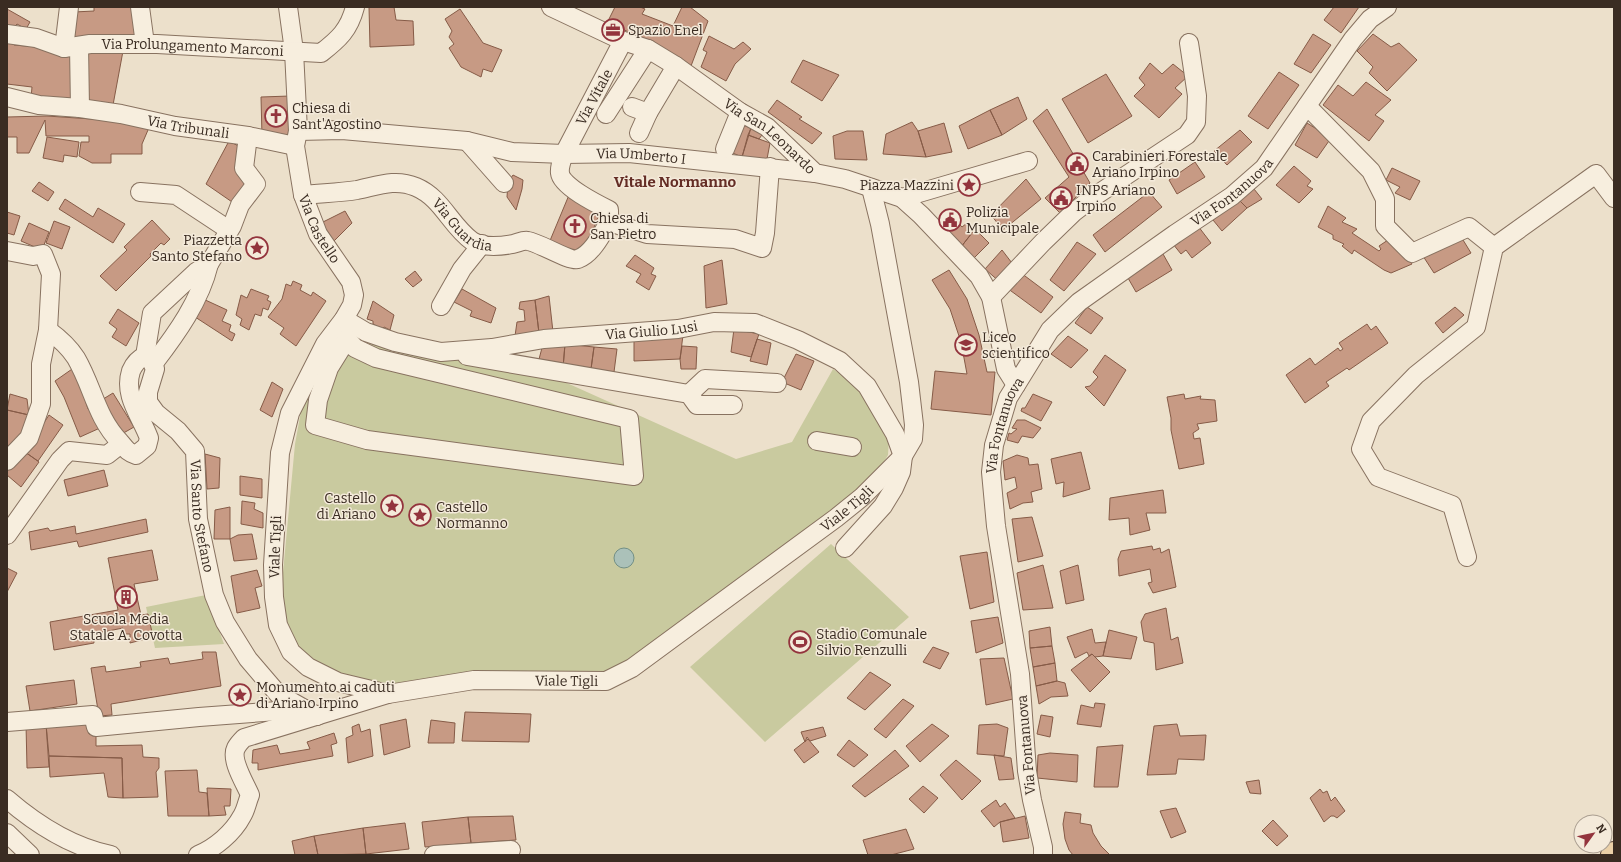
<svg xmlns="http://www.w3.org/2000/svg" width="1621" height="862" viewBox="0 0 1621 862" font-family="Bitter,serif">
  <rect width="100%" height="100%" fill="#ece0cb"/>
  <path fill="#c9ca9f" d="M346 329 538 370 736 459 792 442 833 369 857 385 889 439 888 455 881 467 865 487 616 679 383 691 319 665 297 646 288 632 281 594 295 444 301 411 320 367Z
    M831 544 909 617 765 742 690 667Z
    M206 595 224 644 155 648 146 607Z"/>
  <path fill="#abc1b9" stroke="#728f86" d="M614 558a10 10 0 1 1 20 0a10 10 0 1 1-20 0Z"/>
  <path fill="#c79a84" stroke="#865b47" d="M94 7H136L140 38 73 41 74 12 94 11Z
    M369 7H394L396 20 413 21 414 45 370 47Z
    M615 7H640L645 9 642 14 673 26 682 7H690L708 21 691 66 608 21Z
    M1334 7H1359L1341 33 1324 20Z
    M7 9 30 22 26 29 17 24 11 31 7 30Z
    M460 9 483 43 502 50 492 72 483 69 481 77 461 67 449 48 454 44 449 37 452 31 445 19Z
    M1313 34 1331 45 1311 73 1294 64Z
    M1373 34 1391 47 1399 43 1417 60 1387 91 1369 73 1373 67 1357 51Z
    M709 36 734 49 743 42 751 49 735 64 726 81 701 67 707 52 703 50Z
    M7 41H14V45L72 50 76 102 31 98 32 87 7 84Z
    M83 51H123L113 105 85 100Z
    M803 60 839 75 822 101 791 82Z
    M1150 63 1162 74 1173 64 1188 76 1175 88 1182 94 1159 118 1134 96 1145 85 1139 78Z
    M1279 72 1299 85 1268 129 1248 116Z
    M1106 74 1132 116 1088 143 1062 99Z
    M1366 82 1391 100 1375 115 1384 121 1369 141 1323 105 1338 85 1353 96Z
    M290 96 292 135 262 136 261 97Z
    M1018 97 1027 119 1002 135 990 110Z
    M777 100 802 117 799 119 822 133 812 144 768 112Z
    M1047 109 1090 183 1060 213 1045 198 1069 177 1033 121Z
    M990 110 1002 135 968 149 959 126Z
    M47 116 151 123 142 144V154H111V163H92L79 156 81 142H89V136H46L45 120 29 153H17V137H7V117Z
    M912 122 918 131 926 157 883 154 886 134Z
    M738 123 751 128 742 157 728 151Z
    M944 123 952 152 926 157 918 131Z
    M1307 123 1331 138 1317 158 1295 145Z
    M755 126 764 132 759 139 748 135 751 128Z
    M1240 130 1252 142 1227 165 1214 151Z
    M847 131H863L867 160 835 159 833 136Z
    M748 135 770 143 767 159 742 157Z
    M47 137 79 142 77 157 64 155 63 162 43 158Z
    M229 141 242 148 251 183 235 204 206 184Z
    M1195 162 1205 177 1177 194 1169 180Z
    M1294 166 1311 181 1307 186 1313 189 1299 203 1276 185Z
    M1392 168 1420 181 1410 200 1395 193 1400 187 1386 180Z
    M513 175 523 180 522 189 516 210 507 197 508 182Z
    M1026 179 1041 199 1003 230 991 215Z
    M39 182 54 192 48 201 32 191Z
    M1254 189 1262 199 1247 208 1239 200Z
    M1149 192 1162 207 1105 252 1093 235Z
    M569 195 602 208 585 249 573 253 549 243Z
    M65 199 93 217 98 208 125 224 113 243 59 209Z
    M1239 200 1247 208 1222 231 1213 220Z
    M1328 206 1346 218 1342 222 1357 229 1352 233 1379 251 1381 249 1379 246 1388 240 1395 249 1402 247 1412 264 1391 273 1384 270 1354 250 1352 254 1342 246 1344 244 1333 239V235L1318 227Z
    M345 211 352 223 330 245 321 223Z
    M947 211 962 227 967 223 975 229 961 247 935 224Z
    M7 212 20 216 14 235 7 233Z
    M152 220 170 239 164 245 161 243 150 254 151 256 116 291 100 276 127 250 124 247Z
    M54 221 70 227 62 249 46 243Z
    M29 223 49 232 42 250 21 241Z
    M1198 226 1211 243 1192 258 1186 250 1181 254 1173 244Z
    M975 229 989 243 973 259 961 247Z
    M1460 235 1471 253 1434 273 1423 256Z
    M1077 242 1096 254 1064 291 1050 280Z
    M1002 250 1015 267 1001 283 985 269Z
    M1163 254 1172 270 1136 292 1128 278Z
    M635 255 654 268 651 274 656 276 649 290 636 282 641 274 626 266Z
    M722 260 727 304 706 308 704 266Z
    M949 270 967 299 979 335 987 372H995L991 415 931 409 935 371 967 374 961 342 950 309 932 280Z
    M415 271 422 280 413 287 405 279Z
    M1021 273 1053 297 1041 313 1007 288Z
    M293 281 302 285 300 290 311 296 313 292 326 301 296 346 280 334 284 328 268 317 282 299 286 284 291 286Z
    M251 289 269 296 267 300 271 302 268 310 263 308 261 316 255 314 249 330 240 325 242 319 236 315 241 295 247 298Z
    M462 289 496 308 491 323 470 316 472 311 454 302Z
    M549 296 553 332 539 333 535 300Z
    M201 298 227 310 222 321 231 325 229 331 235 334 232 341 192 315Z
    M535 300 539 333 515 336 517 322 525 321 524 310 519 309 520 302Z
    M373 301 394 315 390 330 384 327 382 329 373 324V321L367 319Z
    M1087 307 1103 318 1091 334 1075 323Z
    M1455 307 1464 315 1443 333 1435 323Z
    M118 309 139 323 126 346 112 337 117 329 109 323Z
    M1367 324 1371 330 1376 326 1388 343 1349 370 1347 368 1326 382 1329 386 1305 403 1286 375 1310 358 1315 365 1338 348 1340 351 1343 349 1339 343Z
    M734 329 759 334 751 357 731 352Z
    M634 334 683 335 680 359 634 361Z
    M1068 336 1088 350 1071 368 1051 354Z
    M757 339 771 343 767 365 750 361Z
    M543 344H565L563 368 538 363Z
    M565 344 594 347 591 369 563 368Z
    M682 346 697 347 696 369H681L680 359Z
    M594 347 617 349 614 372 591 369Z
    M796 354 814 361 801 390 782 382Z
    M1105 355 1126 370 1104 406 1085 387 1090 386 1098 377 1093 372Z
    M75 367 88 409 92 408 100 428 80 437 64 397 55 381Z
    M272 382 283 389 272 417 260 410Z
    M113 393 134 427 120 435 100 401Z
    M10 394 27 399 29 415 7 410Z
    M1033 394 1052 402 1041 421 1021 411 1022 408H1025Z
    M1184 394 1185 399 1201 396 1200 399 1215 400 1217 421 1197 424 1199 429 1193 433 1194 439 1200 438 1204 464 1179 469 1171 430V418L1167 397Z
    M7 410 29 415 28 427 7 449Z
    M49 415 63 425 38 461 25 452Z
    M1017 420H1025L1041 428 1033 438 1022 436 1018 443 1007 440 1009 433 1011 434 1017 429 1012 428Z
    M25 452 39 462 21 487 7 475V469L14 460 18 463Z
    M1081 452 1090 489 1063 497 1064 482 1056 484 1051 459Z
    M205 454 220 458 219 488 207 489Z
    M1017 455 1028 458 1029 465 1038 464 1042 489 1031 492 1033 502 1023 503 1010 509 1007 493 1017 488 1015 477 1005 480 1003 461Z
    M104 470 108 486 68 496 64 480Z
    M240 476 262 479V498L240 495Z
    M1163 490 1166 513H1146L1150 530 1130 535 1129 518 1109 520 1110 498Z
    M242 501 255 503 254 509 263 513V528L241 524Z
    M230 507V539H214L215 510Z
    M1032 517 1043 556 1018 562 1012 519Z
    M146 519 148 532 79 547 77 541 31 550 29 532 48 528 50 531 75 526 76 534Z
    M252 534 257 559 234 561 230 539 238 535Z
    M1152 546 1153 550 1160 548 1161 553 1169 549 1176 587 1153 593 1148 583 1152 582 1150 569 1119 576 1118 559 1121 551Z
    M152 550 158 580 134 584 141 615 148 614 153 637 130 643V634H124L123 628 93 634 94 643 54 650 50 622 118 610 108 558Z
    M987 552 994 602 970 609 960 556Z
    M1043 565 1053 608 1023 610 1017 573Z
    M1078 565 1084 600 1066 604 1060 571Z
    M7 568 17 573 7 592Z
    M257 570 262 586 255 588 260 608 237 613 231 576Z
    M1166 608 1171 640 1178 637 1183 663 1156 670 1154 643 1144 641 1141 622 1145 614Z
    M998 617 1003 643 976 653 971 621Z
    M1050 627 1052 646 1030 648 1029 631Z
    M1092 629 1095 643 1106 642 1103 656 1095 657 1092 654 1089 656 1087 652 1075 658 1067 637Z
    M1109 630 1137 637 1131 659 1103 656Z
    M1052 646 1055 663 1033 667 1030 648Z
    M933 647 949 653 940 669 923 662Z
    M202 652H216L221 686 111 704 112 715 99 716 91 668 105 666 106 672 141 667 140 662 168 658 170 664 203 659Z
    M1092 654 1110 672 1090 692 1071 670Z
    M1004 658 1013 699 986 705 980 659Z
    M1055 663 1057 681 1036 686 1033 667Z
    M870 672 891 685 865 710 847 698Z
    M74 680 77 704 30 711 26 686Z
    M1057 681 1065 683 1068 696 1051 697 1039 704 1036 686Z
    M903 699 914 706 886 738 874 729Z
    M1095 703 1105 704 1101 727 1077 724 1081 705 1094 708Z
    M465 712 531 714 529 742 462 741Z
    M1041 715 1053 717 1050 737 1037 734Z
    M406 719 410 747 384 755 380 725Z
    M431 720 455 723 454 743H428Z
    M88 722 89 734H96V746L142 745 143 757 159 758V768L156 772 158 797 123 798 122 758 49 756 46 724Z
    M26 724H46L49 767 27 768Z
    M359 724 361 732 370 729 373 756 348 763 346 738 353 735 352 727Z
    M932 724 949 736 920 762 906 746Z
    M997 724 1008 728 1004 756 977 754 979 725Z
    M1177 724 1180 736 1206 735 1204 760 1178 759 1176 774 1147 775 1154 726Z
    M823 727 826 736 810 741 807 737 805 742 801 732Z
    M334 733 337 743 331 745 333 756 258 770V763H252L253 750 277 745 280 754 310 749 307 742Z
    M808 739 819 752 804 763 794 750Z
    M849 740 868 755 854 767 837 755Z
    M1123 745 1118 787H1094L1097 747Z
    M895 750 909 766 865 797 852 786Z
    M1050 753 1078 755 1077 782 1037 778 1038 755Z
    M994 755 1011 758 1014 779 999 780Z
    M49 756 122 758 123 798 108 797 104 773 50 777Z
    M956 760 981 781 962 800 940 775Z
    M197 770 199 792 207 793 209 816H168L165 771Z
    M1259 780 1261 794 1250 793 1246 782Z
    M923 786 938 798 924 813 909 799Z
    M207 788 231 789 230 806H224L226 815 209 816Z
    M1320 789 1323 793 1327 791 1331 801 1335 797 1345 811 1337 818 1334 816H1331L1324 822 1310 798Z
    M996 800 1000 807 1005 803 1015 818 1000 822 994 827 981 811Z
    M1176 808 1186 832 1171 838 1160 811Z
    M1065 812 1081 814 1080 823 1091 825 1093 833 1101 846 1110 855H1073L1069 850 1065 839 1063 824Z
    M513 816 516 840 471 843 468 817Z
    M1025 816 1029 838 1003 842 1000 822Z
    M468 817 471 843 425 847 422 822Z
    M1273 820 1288 836 1277 846 1262 831Z
    M405 823 409 849 366 854 363 828Z
    M363 828 366 854 318 855 314 836Z
    M906 829 914 849 891 855H868L863 840Z
    M314 836 318 855H295L292 841Z"/>
  <g fill="none" stroke-linecap="round" stroke-linejoin="round">
    <g stroke="#887260" stroke-width="20">
      <g id="minor">
        <path d="M140 7 145 44"/>
        <path id="s1" d="M288 7 294 51 298 131 295 146 303 195 318 234 351 282 354 295 352 305 344 319 325 344 290 413 280 453 273 565 274 597 278 625 291 652 308 667 338 682 388 694 474 680 606 681 632 668 836 518 862 497 903 456 913 439 914 425 909 382 880 224 871 188"/>
        <path id="s2" d="M551 7 623 41 648 49 676 66 740 112 767 127 815 173 845 179 902 198 921 215 979 276 991 297 1006 369 1016 385"/>
        <path id="s3" d="M7 34 36 38 64 48 90 44H157L321 53C339 39 349 30 355 7"/>
        <path d="M623 41 564 154C562 160 559 167 560 173 561 186 597 204 609 210V222L647 234 735 239 762 248 765 233 770 167"/>
        <path d="M79 46 80 108"/>
        <path d="M64 48 69 7"/>
        <path id="s4" d="M7 97 39 105 80 108 121 114 175 126 248 136 295 146"/>
        <path d="M1307 106 1371 171 1385 199V226L1412 253 1469 227 1494 247"/>
        <path d="M632 107 648 113"/>
        <path d="M606 114 648 49"/>
        <path id="s5" d="M298 131 342 130 467 141 512 152 564 154 629 153 815 173"/>
        <path d="M639 133 648 113 676 66"/>
        <path d="M467 141 504 183"/>
        <path d="M725 149 740 112"/>
        <path d="M140 192 176 195 229 230"/>
        <path id="s6" d="M303 195C320 193 339 193 357 190 377 186 395 178 416 187 442 198 450 225 472 241 483 248 502 246 513 244 518 243 523 240 528 241 540 243 570 262 578 259 592 254 602 234 609 222"/>
        <path d="M902 198 1028 161"/>
        <path d="M7 251 33 256 43 254 51 274 48 330 41 364V404L29 438 7 461"/>
        <path d="M991 297 1043 242 1074 212 1095 196 1187 135 1196 122 1197 96 1189 43"/>
        <path d="M441 306 462 269 482 244"/>
        <path id="s7" d="M344 319 366 332 395 342 441 352 492 348 544 339 678 329 714 322 755 323 798 340 840 361 867 386 895 434 903 456 901 472 894 488 883 506 845 548"/>
        <path id="s8" d="M48 330C59 338 69 347 76 358 93 387 96 417 120 442 126 449 127 452 136 455L147 446 149 438C141 416 123 396 131 371 134 364 138 359 145 356L150 358 155 369 148 392V402L156 413 178 431 195 451 198 519 214 595 225 622 248 659 278 694 317 716"/>
        <path d="M347 339 355 348 376 358 629 419 634 476 367 440 315 425 318 400 329 368Z"/>
        <path d="M145 356 152 313 196 272 209 264 232 226 240 205 256 184 244 168 248 136"/>
        <path d="M467 356 689 394 697 405H733"/>
        <path d="M154 363C177 333 200 301 209 264"/>
        <path d="M689 394 705 379 777 383"/>
        <path d="M817 441 852 447"/>
        <path d="M7 535 60 460 69 451 107 455 121 444"/>
        <path d="M1467 557 1452 505 1378 477 1361 449 1371 421 1416 375 1476 327 1494 247 1596 174 1614 198"/>
        <path d="M7 722 93 715 96 727 199 717 304 709"/>
        <path d="M7 799C36 824 72 847 111 855"/>
        <path d="M7 833 30 855"/>
        <path d="M198 855C215 848 233 833 242 816 246 810 247 802 250 795 245 783 230 760 236 748 238 744 241 741 244 738L388 694"/>
        <path d="M434 855 511 850"/>
        <path id="s9" d="M1043 855V847L1032 800 1027 771 1020 674 996 526 991 472 994 445 1008 398 1050 330 1079 302 1175 234 1232 196 1264 168 1353 39 1370 19 1387 7"/>
      </g>
    </g>
    <g stroke="#574134" stroke-width="24">
      <path id="major" d="M1612 855 1614 853"/>
    </g>
    <use href="#minor" stroke="#f7eede" stroke-width="18"/>
    <use href="#major" stroke="#ebd0a7" stroke-width="22"/>
  </g>
  <defs>
    <g id="office-ring" transform="scale(1.15)"><circle r="9.5" fill="#f4eada" stroke="#93343d" stroke-width="1.5"/><path d="M-6-3h4V-5.5h4V-3h4V5H-6ZM-1-4.5V-3h2v-1.5ZM-6 0V1H6V0Z" fill="#93343d"/></g>
    <g id="church-ring" transform="scale(1.15)"><circle r="9.5" fill="#f4eada" stroke="#93343d" stroke-width="1.5"/><path d="M-1.2-6h2.4v3.5h3.3v2.4h-3.3V6h-2.4V-.1h-3.3v-2.4h3.3Z" fill="#93343d"/></g>
    <g id="civic-ring" transform="scale(1.15)"><circle r="9.5" fill="#f4eada" stroke="#93343d" stroke-width="1.5"/><path d="M-.6-6.5H3V-4.5H.6V-3L4-1V1h2V6H-6V1h2V-1L-.6-3ZM-1.2 2.5V6h2.4V2.5Z" fill="#93343d"/></g>
    <g id="sight-ring" transform="scale(1.15)"><circle r="9.5" fill="#f4eada" stroke="#93343d" stroke-width="1.5"/><path d="M0-6L1.8-2.2L6-1.7L2.9 1.2L3.7 5.4L0 3.3L-3.7 5.4L-2.9 1.2L-6-1.7L-1.8-2.2Z" fill="#93343d"/></g>
    <g id="school-ring" transform="scale(1.15)"><circle r="9.5" fill="#f4eada" stroke="#93343d" stroke-width="1.5"/><path d="M0-5L7-2L0 1L-7-2ZM-4 1L0 2.5L4 1V4Q0 6-4 4Z" fill="#93343d"/></g>
    <g id="building-ring" transform="scale(1.15)"><circle r="9.5" fill="#f4eada" stroke="#93343d" stroke-width="1.5"/><path d="M-4-6H4V6H1V3H-1V6H-4ZM-2.5-4.3h1.7v1.8h-1.7ZM.8-4.3h1.7v1.8H.8ZM-2.5-1h1.7V.8h-1.7ZM.8-1h1.7V.8H.8Z" fill="#93343d"/></g>
    <g id="stadium-ring" transform="scale(1.15)"><circle r="9.5" fill="#f4eada" stroke="#93343d" stroke-width="1.5"/><path d="M0-5a6.5 5 0 1 0 0 10a6.5 5 0 1 0 0-10ZM-3.5-1.8h7v3.6h-7Z" fill="#93343d"/></g>
  </defs>
  <g fill-rule="evenodd">
    <use href="#office-ring" x="613" y="30"/>
    <use href="#church-ring" x="276" y="116"/>
    <use href="#civic-ring" x="1077" y="164"/>
    <use href="#sight-ring" x="969" y="185"/>
    <use href="#civic-ring" x="1061" y="198"/>
    <use href="#civic-ring" x="950" y="220"/>
    <use href="#church-ring" x="575" y="226"/>
    <use href="#sight-ring" x="257" y="248"/>
    <use href="#school-ring" x="966" y="345"/>
    <use href="#sight-ring" x="392" y="506"/>
    <use href="#sight-ring" x="420" y="515"/>
    <use href="#building-ring" x="126" y="597"/>
    <use href="#stadium-ring" x="800" y="642"/>
    <use href="#sight-ring" x="240" y="695"/>
  </g>
  <g text-anchor="middle" stroke-width="3" stroke-linejoin="round" paint-order="stroke">
    <g font-size="14" fill="#3a2c22" stroke="#f4eada" text-anchor="start">
      <text x="628" y="35">Spazio Enel</text>
      <text x="292" y="113">Chiesa di<tspan x="292" dy="16">Sant'Agostino</tspan></text>
      <text x="1092" y="161">Carabinieri Forestale<tspan x="1092" dy="16">Ariano Irpino</tspan></text>
      <text x="954" y="190" text-anchor="end">Piazza Mazzini</text>
      <text x="1076" y="195">INPS Ariano<tspan x="1076" dy="16">Irpino</tspan></text>
      <text x="966" y="217">Polizia<tspan x="966" dy="16">Municipale</tspan></text>
      <text x="590" y="223">Chiesa di<tspan x="590" dy="16">San Pietro</tspan></text>
      <text x="242" y="245" text-anchor="end">Piazzetta<tspan x="242" dy="16">Santo Stefano</tspan></text>
      <text x="982" y="342">Liceo<tspan x="982" dy="16">scientifico</tspan></text>
      <text x="376" y="503" text-anchor="end">Castello<tspan x="376" dy="16">di Ariano</tspan></text>
      <text x="436" y="512">Castello<tspan x="436" dy="16">Normanno</tspan></text>
      <text x="126" y="624" text-anchor="middle">Scuola Media<tspan x="126" dy="16">Statale A. Covotta</tspan></text>
      <text x="816" y="639">Stadio Comunale<tspan x="816" dy="16">Silvio Renzulli</tspan></text>
      <text x="256" y="692">Monumento ai caduti<tspan x="256" dy="16">di Ariano Irpino</tspan></text>
    </g>
    <g font-size="14" fill="#3a2c22" stroke="#f4eada">
      <text dy="5" stroke="none"><textPath href="#s3" startOffset="188">Via Prolungamento Marconi</textPath></text>
      <text transform="translate(594 97) rotate(-62)" y="5">Via Vitale</text>
      <text dy="5" stroke="none"><textPath href="#s4" startOffset="184">Via Tribunali</textPath></text>
      <text dy="5" stroke="none"><textPath href="#s2" startOffset="256">Via San Leonardo</textPath></text>
      <text dy="5" stroke="none"><textPath href="#s5" startOffset="345">Via Umberto I</textPath></text>
      <text dy="5" stroke="none"><textPath href="#s9" startOffset="772">Via Fontanuova</textPath></text>
      <text dy="5" stroke="none"><textPath href="#s6" startOffset="176">Via Guardia</textPath></text>
      <text dy="5" stroke="none"><textPath href="#s1" startOffset="227">Via Castello</textPath></text>
      <text dy="5" stroke="none"><textPath href="#s7" startOffset="315">Via Giulio Lusi</textPath></text>
      <text dy="5" stroke="none"><textPath href="#s9" startOffset="436">Via Fontanuova</textPath></text>
      <text dy="5" stroke="none"><textPath href="#s1" startOffset="1305">Viale Tigli</textPath></text>
      <text dy="5" stroke="none"><textPath href="#s8" startOffset="456">Via Santo Stefano</textPath></text>
      <text transform="translate(275 547) rotate(-88)" y="5">Viale Tigli</text>
      <text dy="5" stroke="none"><textPath href="#s1" startOffset="969">Viale Tigli</textPath></text>
      <text transform="translate(1026 745) rotate(-95)" y="5">Via Fontanuova</text>
    </g>
    <g font-size="15" font-weight="bold" fill="#642d25" stroke="#f4eada">
      <text x="675" y="187">Vitale Normanno</text>
    </g>
  </g>
  <rect width="1621" height="862" fill="none" stroke="#3a2c22" stroke-width="16"/>
  <g transform="translate(1593 834) rotate(57)"><circle r="19" fill="#f4eada" stroke="#aa9e90"/>
  <path d="M0-3L7 15L0 10L-7 15Z" fill="#93343d"/>
  <text y="-6" font-size="11" font-weight="bold" text-anchor="middle" fill="#3a2c22">N</text>
  </g>
</svg>
